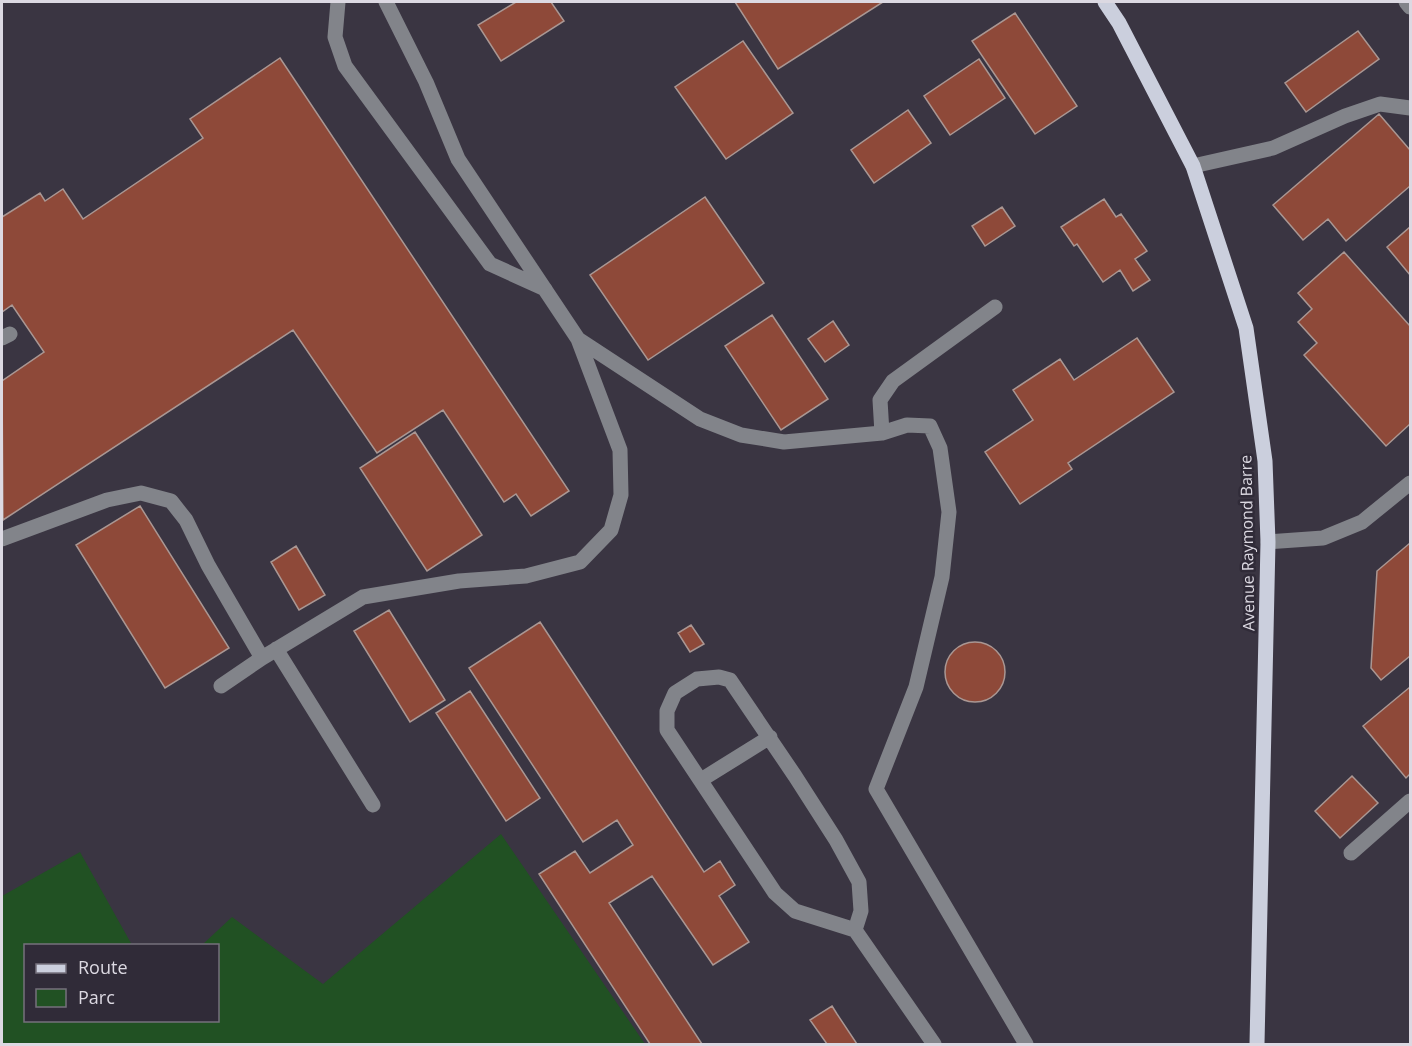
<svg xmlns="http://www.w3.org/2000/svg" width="1412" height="1046" viewBox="0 0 1412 1046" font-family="'Open Sans',sans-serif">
  <rect width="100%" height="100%" fill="#3a3542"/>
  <path fill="#215123" d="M501 834 645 1044H2V896L80 852 132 945 26 946V1020H218V946L202 945 232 917 323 984Z"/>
  <path fill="#8e4939" stroke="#aa9793" stroke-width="1.5" d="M516 2H551L564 21 501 61 478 25Z
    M735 2H883L778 69Z
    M1015 13 1077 106 1035 134 972 41Z
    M1358 31 1379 59 1306 112 1285 83Z
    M743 41 793 113 726 159 675 87Z
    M280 58 569 491 531 516 516 494 504 502 443 410 377 453 293 330 3 520 2 381 44 352 12 305 2 312V217L40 193 45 201 63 189 83 219 203 138 190 119Z
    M979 59 1005 98 950 135 924 96Z
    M908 110 931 143 874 183 851 150Z
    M1379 114 1410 150V186L1346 241 1328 219 1303 240 1273 205Z
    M705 197 764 283 648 360 590 275Z
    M1104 199 1116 217 1121 214 1147 251 1135 259 1150 280 1133 291 1120 270 1103 282 1077 244 1074 246 1061 227Z
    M1002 207 1015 226 985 246 972 226Z
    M1410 227V275L1387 247Z
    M1344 252 1410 326V424L1386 446 1304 355 1317 343 1298 322 1312 309 1298 293Z
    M772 315 828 399 781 430 725 346Z
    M833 321 849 345 825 362 808 339Z
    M1137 338 1174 392 1068 463 1072 469 1020 504 985 452 1033 420 1013 390 1060 359 1074 380Z
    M415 432 482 535 427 571 360 468Z
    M140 506 229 648 165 688 76 545Z
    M1410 543V656L1381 680 1371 668 1377 571Z
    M296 546 325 595 299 610 271 562Z
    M389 610 445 700 410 722 354 631Z
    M540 622 704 872 720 861 735 885 719 896 749 942 713 965 652 876 609 903 702 1044H650L539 874 575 851 590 873 633 845 617 820 583 842 469 668Z
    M691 625 704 644 690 652 678 633Z
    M945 672a30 30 0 1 1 60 0a30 30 0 1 1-60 0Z
    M1410 687V774L1406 778 1363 726Z
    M470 691 540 798 506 821 436 713Z
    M1352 776 1378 803 1340 838 1315 811Z
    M832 1006 837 1014 857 1044H827L810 1020Z"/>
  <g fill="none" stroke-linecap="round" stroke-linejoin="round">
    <path stroke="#82848a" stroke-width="15" d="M338 2 335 37 345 66 490 264 545 289
      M386 2 426 82 458 159 578 339 700 419 741 435 784 442 882 433 907 425 930 426 940 448 949 512 942 577 916 687 876 789 1026 1044
      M1406 2 1410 7
      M1193 166 1273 148 1345 116 1380 104 1410 108
      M2 338 10 334
      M882 433 880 400 893 381 995 307
      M2 539 107 500 141 493 171 501 186 520 208 565 262 658
      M1268 542 1323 538 1362 522 1410 483
      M276 649 373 805
      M221 686 262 658 363 597 459 581 526 576 580 562 611 530 621 495 620 450 578 339
      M701 780 770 737
      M1351 853 1410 801
      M855 930 795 911 775 893 667 730V711L675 693 697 679 719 677 730 680 795 776 836 840 859 882 861 911 855 930 934 1044"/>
    <path stroke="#cbcfdd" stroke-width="15" d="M1105 2 1119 23 1193 166 1246 328 1265 461 1268 542 1257 1044"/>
  </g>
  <g text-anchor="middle" stroke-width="5" stroke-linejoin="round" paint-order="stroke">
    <g font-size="16" fill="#dcd9e2" stroke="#302b38">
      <text transform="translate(1247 543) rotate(-91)" y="6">Avenue Raymond Barre</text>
    </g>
  </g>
  <rect width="1412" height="1046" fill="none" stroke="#dcd9e2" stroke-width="6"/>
  <rect x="24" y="944" width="195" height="78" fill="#302b38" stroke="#75717c" stroke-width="1.5"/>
  <rect x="36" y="964" width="30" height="9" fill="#cbcfdd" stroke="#75717c" stroke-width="1.5"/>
  <text x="78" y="974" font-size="18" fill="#dcd9e2">Route</text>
  <rect x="36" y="989" width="30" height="18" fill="#215123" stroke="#75717c" stroke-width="1.5"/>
  <text x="78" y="1004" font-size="18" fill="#dcd9e2">Parc</text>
</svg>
